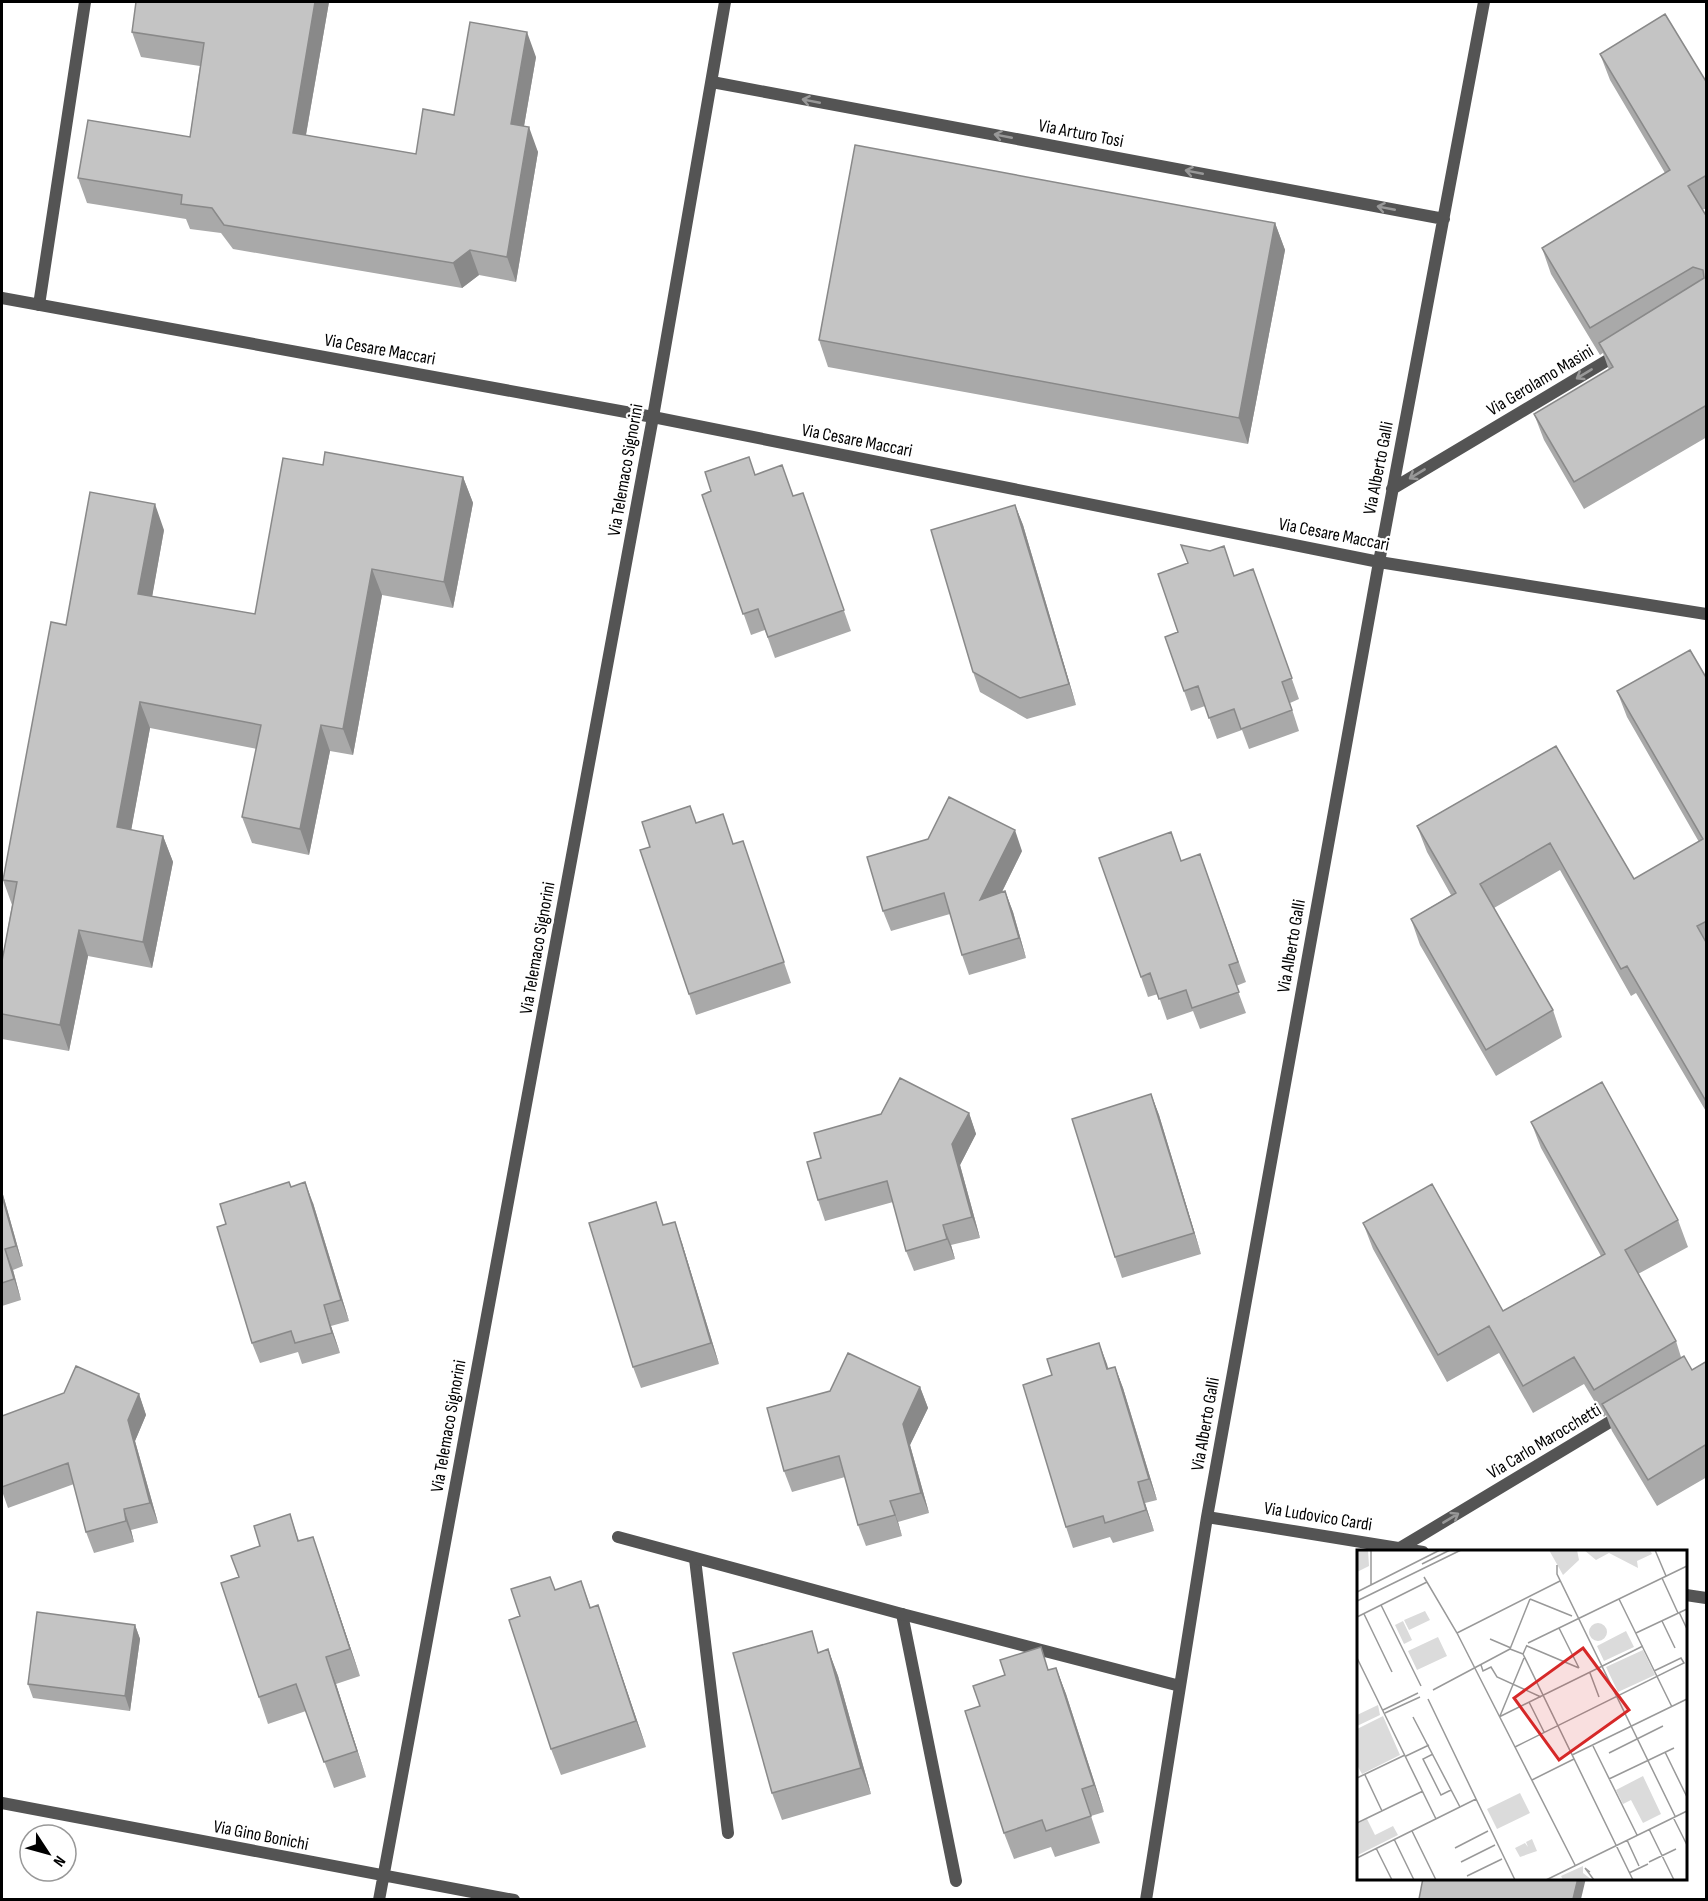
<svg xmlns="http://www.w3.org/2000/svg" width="1708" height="1901" viewBox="0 0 1708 1901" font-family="'Sofia Sans Condensed',sans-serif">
  <rect width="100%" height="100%" fill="#fff"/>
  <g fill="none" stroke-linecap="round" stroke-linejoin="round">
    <path stroke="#545454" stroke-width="12" d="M39 305 85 2
      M695 1559 728 1833
      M902 1614 956 1881"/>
    <path stroke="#545454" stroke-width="12" d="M712 82 1444 219
      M2 298 653 417 1379 562 1706 614
      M1392 489 1618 354
      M1207 1517 1423 1552
      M618 1537 902 1614 1180 1686
      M1400 1548 1623 1414
      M1686 1595 1706 1598
      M2 1803 514 1900
      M379 1900 653 417 725 2
      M1146 1900 1207 1517 1379 562 1484 2"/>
  </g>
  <path fill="#a9a9a9" d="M329 2 306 135 416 154 454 115 536 57 524 126 538 152 516 282 479 275 462 288 233 249 221 233 190 229 186 219 87 203 78 178 190 137 200 66 141 57 132 32Z
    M1600 54 1707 83V208L1702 210 1707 217V437L1584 509 1544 440 1534 414 1609 370 1603 353 1600 355 1551 274 1542 248 1665 173 1610 80Z
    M1275 223 1285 250 1248 444 828 367 819 340Z
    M323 465 463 477 473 503 453 608 382 595 353 755 330 751 309 855 252 843 242 817 257 749 150 728 131 830 163 836 173 862 152 968 88 956 69 1051 2 1039V961L12 905 3 880 66 625 164 530 152 596 255 614Z
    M756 475 793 496 803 493 851 631 775 658 765 630 751 635 702 495Z
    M1015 505 1023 525 1076 705 1027 719 980 692 973 672Z
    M1253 569 1299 699 1290 703 1299 731 1249 749 1242 730 1217 739 1205 706 1191 711 1165 637 1178 632 1235 575Z
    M1707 679V1113L1636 993 1631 996 1560 870 1494 908 1553 1010 1562 1037 1496 1076 1420 945 1411 919 1451 895 1427 852 1417 826 1556 746 1634 879 1699 842 1627 717 1617 691Z
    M697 823 733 844 743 841 791 983 696 1015 689 994 650 847Z
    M1022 851 1002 892 1005 891 1013 912 1026 958 969 975 962 955 950 914 891 931 883 911Z
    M1200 854 1246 982 1236 986 1246 1013 1200 1029 1193 1011 1167 1020 1158 994 1148 997 1099 858 1181 861Z
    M1151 1094 1159 1115 1201 1254 1122 1278 1115 1257Z
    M969 1113 976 1134 960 1165 980 1238 951 1245 955 1259 914 1271 906 1251 893 1202 825 1221 818 1200Z
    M1531 1122 1678 1220 1688 1247 1638 1274 1676 1341 1681 1357 1692 1370 1707 1361V1477L1657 1506 1612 1431 1606 1415 1604 1417 1584 1384 1533 1413 1499 1353 1447 1382 1373 1249 1363 1223 1503 1311 1601 1256 1541 1148Z
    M291 1187 313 1203 349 1321 331 1326 340 1353 302 1364 298 1352 260 1363 252 1343 226 1224Z
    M2 1191 23 1266 13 1270 21 1300 2 1306Z
    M664 1225 682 1243 719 1364 641 1388 633 1367Z
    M1115 1367 1123 1388 1157 1500 1145 1503 1154 1531 1113 1543 1110 1537 1073 1548 1066 1527 1052 1375 1108 1369Z
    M920 1387 928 1408 910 1445 929 1513 898 1522 902 1536 866 1546 858 1525 845 1477 792 1492 784 1471Z
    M139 1394 146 1415 135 1441 158 1523 131 1530 134 1542 94 1553 86 1532 74 1484 8 1508 2 1491V1416Z
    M290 1514 299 1541 313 1537 360 1676 336 1684 366 1777 334 1788 306 1711 268 1724 259 1697 239 1577 260 1546Z
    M581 1581 591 1608 607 1632 646 1747 561 1775 551 1749 520 1616 555 1590Z
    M135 1625 140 1639 130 1711 33 1698 28 1684Z
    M828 1649 838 1676 871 1794 782 1820 772 1793 819 1652Z
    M1056 1668 1066 1694 1104 1812 1091 1816 1100 1843 1055 1857 1051 1847 1014 1859 1004 1833 980 1706 1049 1670Z"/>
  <path fill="#898989" d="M315 2H329L302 157 293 133Z
    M527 32 536 57 520 149 511 124Z
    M529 127 538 152 516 282 507 257Z
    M1275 223 1285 250 1248 444 1239 418Z
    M470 250 479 275 462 288 453 263Z
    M463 477 473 503 453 608 444 582Z
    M155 504 164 530 148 620 138 594Z
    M1015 505 1023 525 1076 705 1069 684Z
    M372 569 382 595 353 755 343 729Z
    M140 702 150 728 127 853 117 827Z
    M321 725 330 751 309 855 300 829Z
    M1015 830 1022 851 988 920 980 900Z
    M163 836 173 862 152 968 143 942Z
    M1005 891 1013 912 1026 958 1019 938Z
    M79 930 88 956 69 1051 60 1025Z
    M1151 1094 1159 1115 1201 1254 1194 1233Z
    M969 1113 976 1134 960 1165 980 1238 972 1217 952 1144Z
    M305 1182 313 1203 349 1321 341 1300Z
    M2 1191 23 1266 16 1246 2 1196Z
    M675 1222 682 1243 719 1364 711 1343Z
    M943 1225 951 1245 955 1259 947 1239Z
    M5 1249 13 1270 21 1300 14 1279Z
    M324 1305 340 1353 332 1333Z
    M1099 1343 1107 1364 1114 1390 1107 1369Z
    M1115 1367 1123 1388 1157 1500 1149 1479Z
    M920 1387 928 1408 910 1445 929 1513 921 1493 903 1424Z
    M139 1394 146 1415 135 1441 158 1523 150 1503 128 1420Z
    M1138 1482 1145 1503 1154 1531 1146 1510Z
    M890 1501 898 1522 902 1536 895 1515Z
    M124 1509 131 1530 134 1542 126 1521Z
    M313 1537 322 1563 360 1676 350 1649Z
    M598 1605 607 1632 646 1747 636 1721Z
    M135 1625 140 1639 130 1711 125 1696Z
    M828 1649 838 1676 871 1794 861 1768Z
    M326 1657 336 1684 366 1777 357 1751Z
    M1056 1668 1066 1694 1104 1812 1094 1785Z
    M1578 1878H1586L1581 1899H1573Z"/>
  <path fill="#c4c4c4" stroke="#898989" stroke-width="1.5" d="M136 2H315L293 133 416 154 423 109 454 115 470 22 527 32 511 124 529 127 507 257 470 250 453 263 224 225 212 208 181 204 182 195 78 178 88 120 190 137 204 43 132 32Z
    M1665 14 1707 83V175L1688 186 1707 217V405L1574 482 1534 414 1613 367 1599 343 1704 278 1703 270 1693 267 1590 328 1542 248 1670 170 1600 54Z
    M855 145 1275 223 1239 418 819 340Z
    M325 452 463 477 444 582 372 569 343 729 321 725 300 829 242 817 261 725 140 702 117 827 163 836 143 942 79 930 60 1025 2 1014V961L17 882 3 880 51 622 66 625 90 492 155 504 138 594 255 614 283 458 323 465Z
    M749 457 755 475 782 465 793 496 803 493 844 610 768 637 758 609 743 614 702 495 711 491 705 472Z
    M1015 505 1069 684 1020 698 973 672 931 530Z
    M1181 545 1210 551 1224 546 1234 576 1253 569 1292 678 1282 682 1292 710 1241 729 1234 709 1209 718 1198 686 1184 691 1165 637 1178 632 1158 574 1188 563Z
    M1690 650 1707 679V921L1697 926 1707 944V1103L1627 966 1621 969 1550 843 1480 884 1553 1010 1486 1050 1411 919 1456 893 1417 826 1556 746 1634 879 1703 839 1617 691Z
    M949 797 1015 830 980 900 1005 891 1019 938 962 955 944 893 883 911 867 857 928 839Z
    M690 806 696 823 723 814 733 844 743 841 784 962 689 994 640 850 650 847 642 822Z
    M1171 832 1181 861 1200 854 1238 962 1229 965 1239 992 1192 1008 1186 990 1159 999 1150 973 1141 977 1099 858Z
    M900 1078 969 1113 952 1144 972 1217 943 1225 947 1239 906 1251 887 1181 818 1200 807 1162 821 1158 814 1133 881 1114Z
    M1602 1082 1678 1220 1625 1250 1676 1341 1594 1390 1574 1357 1523 1386 1489 1326 1438 1355 1363 1223 1432 1184 1503 1311 1605 1254 1531 1122Z
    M1151 1094 1194 1233 1115 1257 1072 1119Z
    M289 1182 291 1187 305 1182 341 1300 324 1305 332 1333 295 1343 291 1331 252 1343 217 1227 226 1224 220 1204Z
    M2 1196 16 1246 5 1249 14 1279 2 1283Z
    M656 1202 663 1225 675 1222 711 1343 633 1367 589 1223Z
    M1099 1343 1107 1369 1115 1367 1149 1479 1138 1482 1146 1510 1105 1523 1103 1516 1066 1527 1023 1385 1052 1375 1047 1359Z
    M848 1353 920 1387 903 1424 921 1493 890 1501 895 1515 858 1525 839 1456 784 1471 767 1408 830 1391Z
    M1684 1356 1692 1370 1707 1361V1444L1648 1480 1602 1404Z
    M76 1366 139 1394 128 1420 150 1503 124 1509 126 1521 86 1532 68 1463 2 1487V1416L64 1393Z
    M290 1514 298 1541 313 1537 350 1649 326 1657 357 1751 324 1762 296 1684 259 1697 221 1583 239 1577 231 1556 260 1546 254 1526Z
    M550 1577 555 1590 581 1581 590 1608 598 1605 636 1721 551 1749 509 1620 520 1616 511 1589Z
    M37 1612 135 1625 125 1696 28 1684Z
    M812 1631 818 1653 828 1649 861 1768 772 1793 733 1653Z
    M1041 1647 1048 1670 1056 1668 1094 1785 1082 1789 1091 1816 1046 1831 1042 1820 1004 1833 965 1711 980 1706 973 1686 1005 1675 1000 1660Z
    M1423 1878H1578L1573 1899H1419Z"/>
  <defs><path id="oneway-shaft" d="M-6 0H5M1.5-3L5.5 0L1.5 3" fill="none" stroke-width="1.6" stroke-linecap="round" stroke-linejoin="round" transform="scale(1.5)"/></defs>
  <g stroke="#989898">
    <use href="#oneway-shaft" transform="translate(811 101) rotate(-169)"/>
    <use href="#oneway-shaft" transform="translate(1003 136) rotate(-169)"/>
    <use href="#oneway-shaft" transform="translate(1194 172) rotate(-169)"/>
    <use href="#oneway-shaft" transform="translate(1386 208) rotate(-169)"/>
    <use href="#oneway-shaft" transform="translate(1584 374) rotate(149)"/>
    <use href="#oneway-shaft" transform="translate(1417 474) rotate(149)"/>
    <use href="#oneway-shaft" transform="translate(1451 1518) rotate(-31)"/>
  </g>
  <g text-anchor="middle" stroke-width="5" stroke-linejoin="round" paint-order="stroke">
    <g font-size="18" fill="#000" stroke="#fff">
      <text transform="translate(1081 133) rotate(11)" y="6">Via Arturo Tosi</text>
      <text transform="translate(380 349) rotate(10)" y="6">Via Cesare Maccari</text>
      <text transform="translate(1540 380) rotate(-31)" y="6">Via Gerolamo Masini</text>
      <text transform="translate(857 440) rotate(11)" y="6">Via Cesare Maccari</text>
      <text transform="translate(1378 468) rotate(-79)" y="6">Via Alberto Galli</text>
      <text transform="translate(625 470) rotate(-80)" y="6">Via Telemaco Signorini</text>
      <text transform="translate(1334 534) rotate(11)" y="6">Via Cesare Maccari</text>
      <text transform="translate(1291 946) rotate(-80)" y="6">Via Alberto Galli</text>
      <text transform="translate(537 948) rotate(-80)" y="6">Via Telemaco Signorini</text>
      <text transform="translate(1205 1424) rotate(-80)" y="6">Via Alberto Galli</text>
      <text transform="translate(448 1426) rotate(-80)" y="6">Via Telemaco Signorini</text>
      <text transform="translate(1544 1441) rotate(-31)" y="6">Via Carlo Marocchetti</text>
      <text transform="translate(1318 1516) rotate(9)" y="6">Via Ludovico Cardi</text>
      <text transform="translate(261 1835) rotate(11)" y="6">Via Gino Bonichi</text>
    </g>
  </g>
  <g transform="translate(1357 1550)">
    <rect width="330" height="330" fill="#fff"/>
    <path d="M0 0H11L12 16 0 22ZM192 0H220L222 10 206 25ZM227 0H293L295 4 280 11 281 18 252 3 239 10ZM68 61 73 70 52 80 47 70ZM46 71 55 90 47 94 38 75ZM232 82a9 9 0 1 1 18 0a9 9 0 1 1-18 0ZM269 81 277 97 247 111 240 96ZM81 87 90 106 60 120 51 101ZM286 100 298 125 261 142 249 117ZM21 155 23 165 0 176V165ZM26 166 43 205 5 224 0 215V179ZM286 226 304 264 286 273 274 250 266 254 259 240ZM163 243 173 263 140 279 130 259ZM10 269 18 285 36 276 41 285 1 305 0 274ZM175 289 180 301 163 307 158 298 168 293 171 297 169 292ZM226 316V323L235 330H206L204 326Z" fill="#dbdbdb"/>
    <path fill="none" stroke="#999" stroke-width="1.5" d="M14 0V35M298 0 309 26M65 14 93 0M200 15V24L318 266M67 27 100 83 218 315M305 28 321 63M0 42 83 0M173 49 215 66M262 49 315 157M0 51 104 0M24 55 64 136M322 62 330 79M7 64 35 122M0 67 70 32M305 71 318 98M202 78 222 118M100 83 203 31M279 83 330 59M133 89 154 98M171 93 330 16M170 96 222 118M153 99 173 49M153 99 166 104 170 95M166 104 276 330M0 108 79 269M124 115 126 121 134 117 140 127 184 147M233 123 242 147M76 140 153 99M71 149 158 330M172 152 187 182M26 160 61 143M28 163 63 147M143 166 167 108M56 167 103 257M142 167 286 96M236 196 280 285M158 197 327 113 324 108 297 121M308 202 330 247M252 203 306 176M76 204 66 209 84 245 94 240M215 205 330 149M49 206 72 195M8 225 25 261M0 228 48 205M252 229 317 198M175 230 217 209M316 267 330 295M0 273 66 241M292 279 317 330M55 281 79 330M37 289 57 330M270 290 282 316M19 298 35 330M98 298 131 281M0 308 119 249M104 312 138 295M292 312 319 299M233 322 228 318 237 330M272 323 291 314M110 326 145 309M189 330 330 261"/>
    <path fill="#d62828" fill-opacity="0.15" stroke="#d62828" stroke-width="3" d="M226 98 272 160 202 210 157 148Z"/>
    <rect width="330" height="330" fill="none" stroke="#000" stroke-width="3"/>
  </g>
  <rect width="1708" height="1901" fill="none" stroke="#000000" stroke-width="6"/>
  <g transform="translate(48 1853) rotate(126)"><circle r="28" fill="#ffffff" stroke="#999999" stroke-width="1.5"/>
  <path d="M0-4.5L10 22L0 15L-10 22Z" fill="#000000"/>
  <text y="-9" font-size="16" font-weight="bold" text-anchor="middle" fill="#000000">N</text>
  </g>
</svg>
